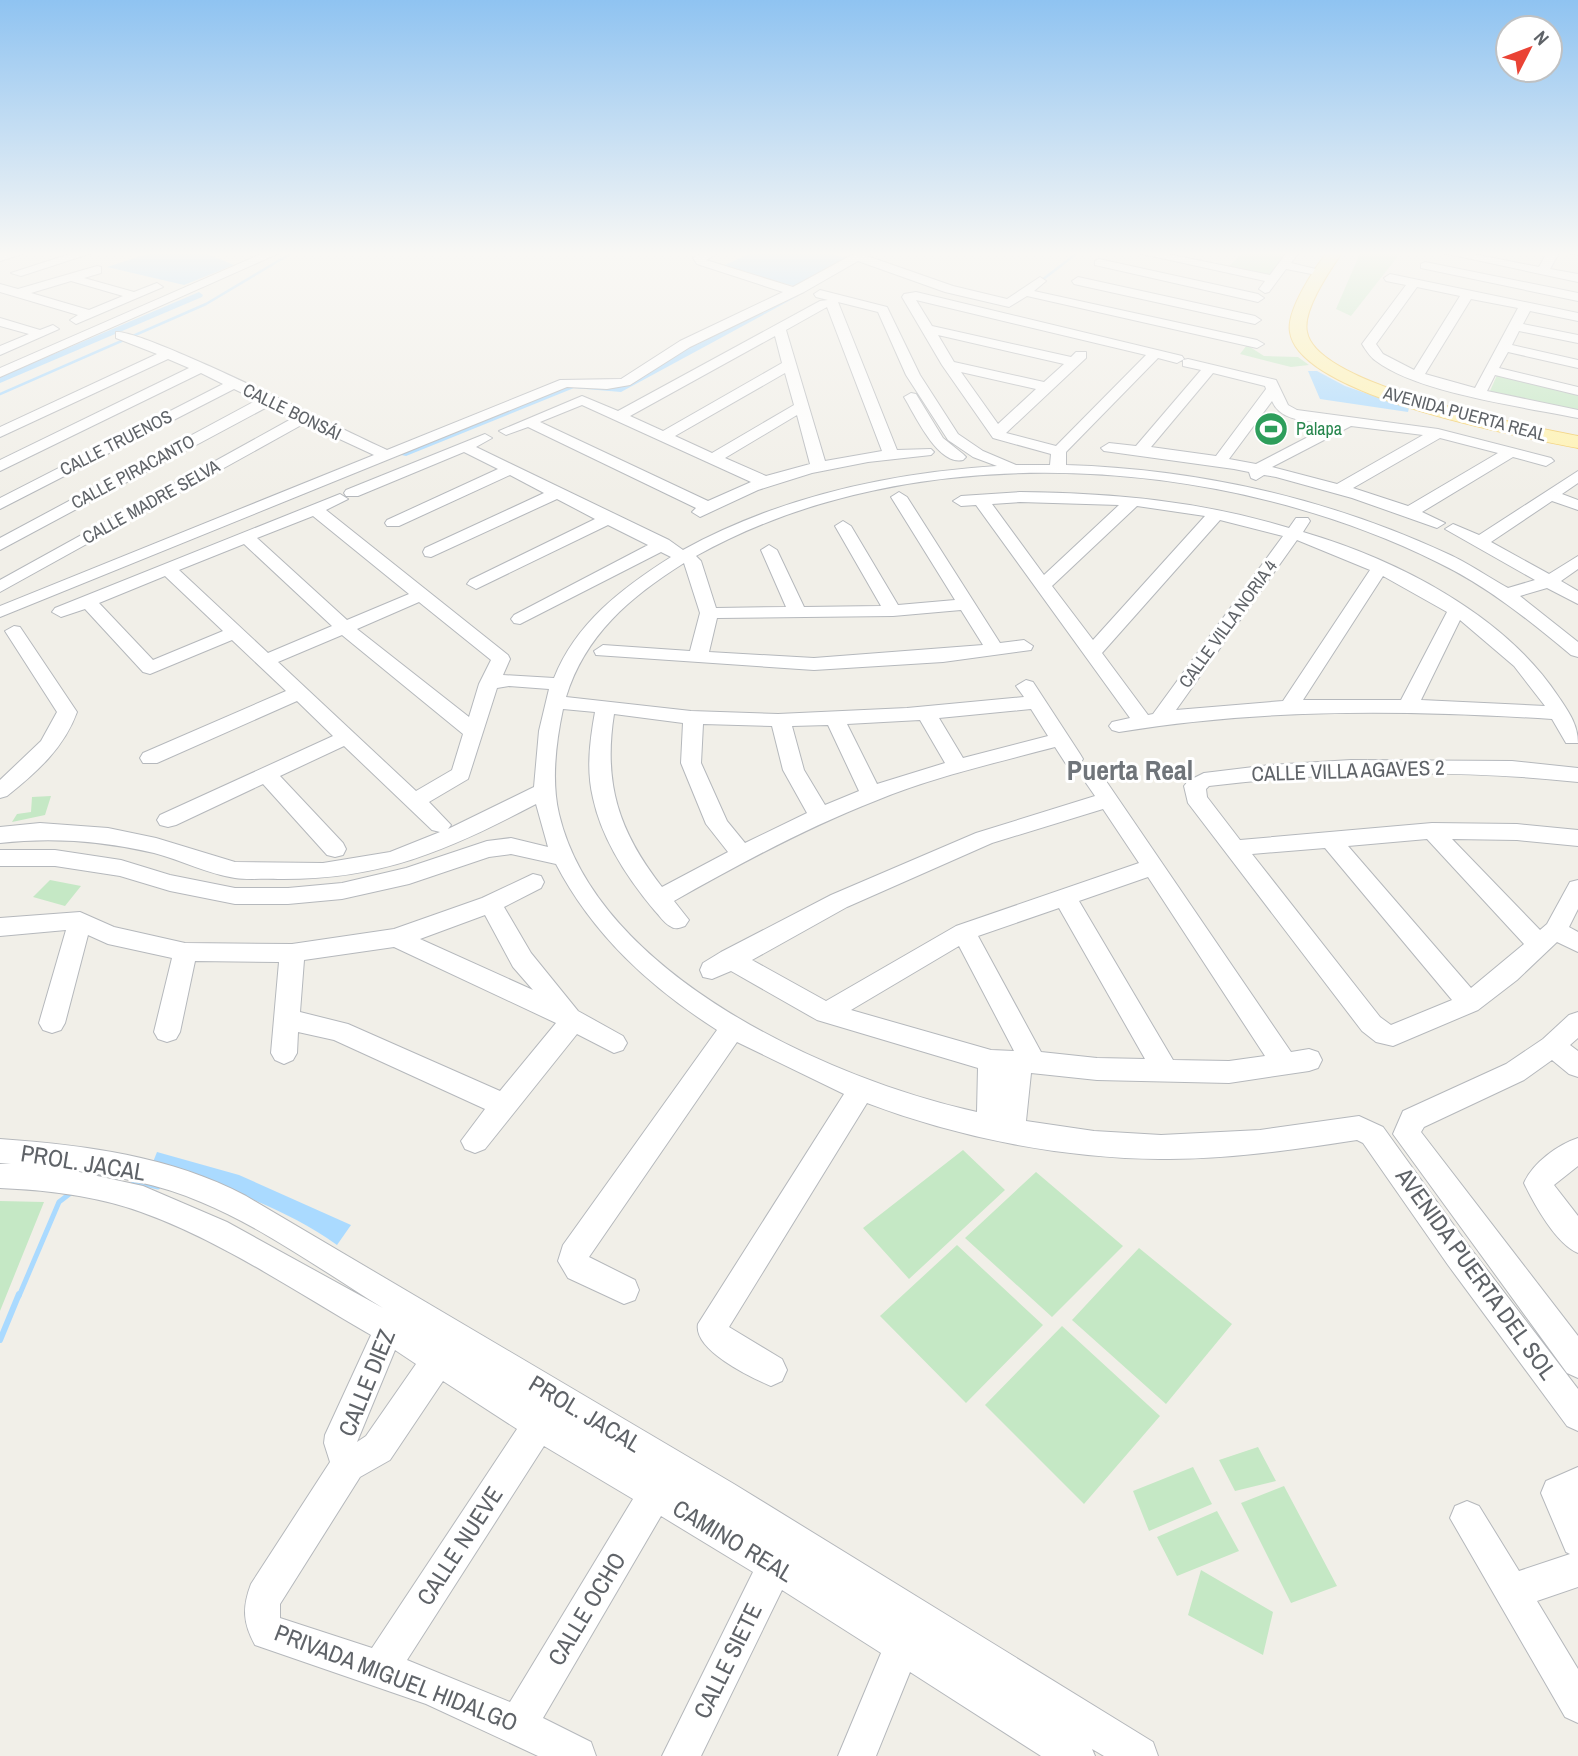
<svg xmlns="http://www.w3.org/2000/svg" width="1578" height="1756" viewBox="0 0 1578 1756" font-family="'Archivo Narrow',sans-serif">
  <rect width="100%" height="100%" fill="#f1efe8"/>
  <path fill="#c5e8c5" d="M1245 251H1289L1269 276 1228 267Z
    M1361 251H1402L1351 316 1336 309Z
    M1247 345 1264 356 1298 357 1309 365 1291 367 1240 354Z
    M1497 375 1578 393V412L1492 392 1490 391Z
    M51 796 45 815 12 822 17 814 31 812 32 797Z
    M50 880 81 886 65 906 33 897Z
    M963 1150 1005 1190 909 1279 863 1228Z
    M1036 1172 1123 1246 1052 1317 965 1238Z
    M0 1201 44 1202 0 1311Z
    M957 1245 1043 1325 966 1403 880 1316Z
    M1139 1248 1232 1324 1166 1404 1072 1320Z
    M1062 1326 1160 1416 1084 1504 985 1405Z
    M1258 1447 1276 1481 1235 1491 1219 1460Z
    M1193 1467 1212 1504 1149 1531 1133 1491Z
    M1284 1486 1337 1586 1291 1603 1241 1503Z
    M1217 1511 1239 1551 1177 1576 1157 1537Z
    M1201 1570 1273 1612 1263 1655 1188 1615Z"/>
  <path fill="#aadaff" d="M157 251H200L234 265 184 285 107 267Z
    M755 251H821L846 258 855 257 797 287 723 266Z
    M1308 371H1317L1345 386 1409 408 1408 412 1320 399Z
    M157 1152 239 1175 351 1225 337 1245C283 1206 215 1185 153 1162Z"/>
  <g fill="none" stroke-linecap="round" stroke-linejoin="round">
    <path stroke="#aadaff" stroke-width="2.5" d="M1042 280 1080 251
      M0 394 206 304 295 251"/>
    <path stroke="#aadaff" stroke-width="5" d="M133 1181 158 1187
      M19 1296 59 1202 72 1192"/>
    <path stroke="#aadaff" stroke-width="6" d="M0 1340 19 1294"/>
    <path fill="#aadaff" fill-rule="evenodd" d="M199 292 203 295 202 297 0 383V377Z
      M791 294 798 296 621 392 574 388 406 456 397 454 570 383 616 387Z"/>
    <g stroke="#b5b8bc" stroke-width="2">
      <path id="minor" d="M12 251H32L0 261V254Z
        M79 251H98L21 276 11 273Z
        M268 251H284L0 377V368Z
        M706 251H722L706 260 793 287 859 251H874L867 256 953 286 1007 299 1040 277 1046 281 1034 291 1257 340 1264 344 1257 348 1027 296 1009 307 945 292 858 261 804 292 690 347 630 385 607 389 567 387 0 617V606L374 455 305 423 0 592V580L293 418 269 406 0 550V538L257 400 234 389 0 509V498L223 384 201 373 0 471V460L189 368 168 359 0 437V427L157 354 116 338V332C141 328 347 432 387 450L560 380 621 379 680 341 783 292 697 264 693 258Z
        M1129 251H1153L1270 275 1288 251H1300L1291 263 1328 272 1322 276 1286 269 1269 292 1265 293 1259 289 1265 281Z
        M1434 251H1458L1539 267 1548 251H1560L1550 269 1578 274V282Z
        M1567 251H1578V255L1569 253Z
        M1099 259 1258 294 1264 298 1258 302 1095 265V261Z
        M1425 262 1578 293V301L1421 268V264Z
        M97 266 101 267V273L84 278 134 292 157 283 163 287 76 324 70 320 78 315 0 292V284L18 289ZM71 281 123 296 89 310 31 293Z
        M1390 274 1578 313V321L1530 311 1523 324 1578 335V343L1519 331 1512 345 1578 360V368L1508 352 1499 368 1578 387V395L1495 375 1487 391 1578 410V418C1524 407 1418 393 1376 361 1370 357 1366 350 1362 344L1406 285 1386 281 1384 278ZM1417 287 1460 296 1414 370 1383 354 1376 344ZM1471 299 1518 308 1475 388 1425 374Z
        M1078 277 1255 316 1261 320 1255 324 1074 284 1072 281Z
        M820 290 887 307 920 375 958 434 983 451 1016 465H1050L1051 454 993 438 942 365 902 297 904 294 916 292 1182 356 1184 359 1177 363 1158 358 1066 452V465C1197 469 1328 498 1448 554 1468 563 1488 577 1508 588L1535 580 1445 529 1453 524 1479 535 1578 471V483L1562 494 1578 500V510L1552 501 1491 542 1549 574 1578 556V569L1561 581 1578 591V604L1547 588 1520 596 1578 642V657L1571 655C1529 620 1487 586 1437 562 1219 454 912 435 696 556L701 561 716 608 786 607 761 550 769 545 777 550 804 607 881 606 835 526 843 521 851 526 898 605 955 600 891 497 899 492 907 497 1000 643 1024 640 1033 646 1031 650 943 662 814 670 596 655 594 651 603 645 690 651 700 613 684 563C630 597 585 635 566 697L691 711 778 714 907 708 1024 697 1016 686 1026 680 1033 682 1080 754 1083 759 1080 764H1066L1055 747C995 763 933 777 875 801 806 828 739 864 674 901L689 920 685 926C680 928 675 930 670 926 664 923 659 915 655 911 628 879 602 840 593 798 586 769 590 740 595 712L563 709C556 742 551 780 559 814 597 975 831 1080 977 1112L978 1068 817 1020 731 971 712 979 703 977 700 970 703 963 721 952 831 895 976 833 1095 796 1086 783 1090 778H1104L1291 1052 1309 1049 1318 1052 1322 1060 1318 1068 1309 1071 1229 1083 1097 1080 1031 1073 1026 1121 1094 1131 1161 1135 1260 1130 1359 1116 1383 1127 1468 1245 1578 1389V1431L1567 1426 1448 1265 1363 1143 1357 1140C1292 1150 1226 1160 1160 1159 1062 1158 959 1138 867 1103L729 1327 782 1359 787 1370 782 1381 771 1386C750 1377 693 1350 698 1324L844 1094 737 1042 589 1257 635 1280 639 1290 635 1300 624 1304 568 1278 558 1261 563 1245 717 1030C650 987 593 935 556 864L511 854 489 857 409 884 342 899 288 904H235L170 891 120 876 55 866H0V850H55L121 860 170 875 235 888H288L342 883 406 868 487 841 511 838 548 847 536 804C446 851 381 880 278 879 264 878 249 880 235 878 208 874 181 860 154 853 103 841 52 837 0 843V827L40 823 108 828 156 838 235 862 323 863 390 852 440 832 432 830 344 746 280 776 343 843 346 849 343 855 335 857 327 855 263 784 176 825 168 827 160 825 157 820 160 815 333 736 297 701 157 763H143L140 758 143 753 286 691 232 640 150 674 143 672 85 609 61 617 52 612 55 608 340 494 348 499 326 510 508 655 510 659 503 675 554 678C576 623 622 588 671 557L661 552 520 624 514 623 511 619 514 615 648 545 608 525 476 589 467 584 470 580 595 519 557 499 431 557 425 556 423 552 425 548 544 493 510 475 399 526H387L385 523 387 520 498 469 464 452 358 496H346L344 493 346 490 485 434 492 438 476 447 669 540 683 550C779 497 889 473 997 466L973 457 948 440 906 375 878 312 838 302 897 450 931 449 934 452 931 455 868 462 812 473 758 490 700 517 692 512 696 508 528 427 506 435 499 431 582 396 618 411 820 301 828 300 816 297 814 294ZM916 300 1146 355 1056 446 1006 433 1086 358V352H1076L1071 357 932 326ZM827 307 882 451 825 461 786 330ZM938 335 1064 364 1044 382 954 362ZM775 336 782 363 663 431 630 416ZM961 372 1036 389 998 424ZM785 373 794 405 712 453 675 436ZM582 405 751 482 708 501 540 422ZM797 415 810 464 766 476 725 458ZM313 516 409 594 347 620 257 538ZM244 544 332 626 268 653 179 570ZM165 576 223 631 153 660 99 603ZM419 602 491 660 479 684 469 717 357 629ZM961 610 983 645 814 658 709 652 717 618 893 616ZM342 635 463 734 452 770 416 791 278 662ZM509 686 549 689 539 731 534 787 448 829 451 825 429 802 468 779 497 688ZM1031 709 1048 736 963 758 939 718ZM614 714 683 723 681 763 706 824 728 852 662 887C619 832 603 784 614 714ZM920 720 945 763 877 784 847 724ZM703 724 772 726 783 770 807 813 745 843 727 821 701 763ZM828 725 859 791 825 805 804 770 792 726ZM1103 809 1139 863 956 926 826 1001 752 960 847 907 992 843ZM1148 877 1265 1056 1229 1061 1173 1060 1079 901ZM1059 908 1145 1059 1097 1058 1041 1052 978 936ZM959 946 1014 1051 991 1050 851 1010Z
        M0 318 40 330 53 325 59 329 0 355V346L29 334 0 326Z
        M1188 359 1276 380 1288 405 1297 410 1438 429 1551 458 1554 461 1546 466 1513 457 1422 512 1445 523 1437 528 1352 498 1276 477 1264 475 1256 480 1251 478 1249 472 1234 469 1104 451 1101 448 1109 443 1136 446 1201 370 1183 366V360ZM1213 373 1265 386 1266 389 1216 456 1151 447ZM1272 401C1281 423 1312 421 1333 424L1256 464 1229 459ZM1351 426 1423 435 1337 484 1272 467ZM1440 438 1498 453 1408 506 1353 488Z
        M911 393 916 394 943 438 963 454 966 457 963 460C938 466 915 415 904 397Z
        M1020 492C1113 493 1201 501 1289 528L1296 518H1308L1310 521 1303 532C1395 559 1503 613 1558 696 1568 711 1578 724 1578 743H1566L1552 719C1406 710 1264 708 1119 732L1112 730 1109 726 1112 722 1130 718 976 505 961 506 953 501 961 496ZM1020 502 1119 505 1044 575 992 504ZM1137 506 1205 516 1093 640 1052 586ZM1220 520 1283 536 1153 714 1148 715 1102 653ZM1297 540 1370 570 1283 701 1176 710ZM1383 576 1447 612 1401 700H1303ZM1460 620 1514 666 1545 706 1421 700Z
        M14 626 20 627 77 712C64 748 37 772 7 796L0 798V780L41 741 57 712 5 631Z
        M1351 760 1512 761 1578 768V782C1456 769 1332 771 1209 786L1206 789 1207 797 1240 840 1432 823 1517 824 1578 830V846L1517 840 1452 839 1540 930 1547 924 1570 882 1578 880V909L1569 927 1578 932V952L1557 942 1517 980 1478 1010 1393 1046 1376 1042 1362 1031 1188 803 1184 786 1188 781 1204 773 1270 765ZM1427 839 1524 944 1471 988 1348 846ZM1325 848 1452 1000 1391 1025 1380 1017 1252 854Z
        M533 874 541 876 544 882 541 888 504 907 531 953 578 1011 623 1036 627 1043 623 1050 614 1053 577 1034 485 1149 475 1153 465 1149 461 1141 485 1109 334 1040 298 1032 297 1053 293 1060 284 1064 275 1060 271 1053 279 962 195 961 180 1032 176 1039 167 1042 158 1039 154 1032 172 958 108 944 88 935 65 1023 61 1030 52 1033 43 1030 39 1023 66 930 0 936V918L80 912 114 927 185 943 292 944 394 929 482 898ZM485 915 513 967 533 990 420 939ZM394 947 556 1023 500 1091 348 1024 300 1012 304 960Z
        M1578 1012V1038L1570 1045 1578 1051V1077L1569 1074 1552 1060 1524 1080 1424 1127 1421 1132 1578 1336V1378L1567 1373 1393 1134 1403 1111 1506 1064 1543 1039 1569 1015Z
        M1578 1138V1166L1554 1185 1578 1216V1253C1556 1244 1534 1204 1524 1183 1533 1163 1557 1145 1578 1138Z
        M0 1139C84 1145 171 1156 246 1196L734 1484 1153 1742 1158 1756H1104L1092 1749 1095 1756H1041L910 1672 876 1756H838L881 1653 782 1590 701 1756H662L753 1572 661 1516 543 1718 591 1742 596 1756H538L426 1704 255 1645C243 1623 242 1608 251 1584L330 1462 324 1443 325 1435 371 1335C296 1292 222 1241 141 1212 97 1196 47 1190 0 1188V1164H11L0 1163ZM70 1170C114 1176 160 1184 201 1202 262 1227 326 1273 383 1308L227 1222 143 1186ZM395 1350 416 1364 366 1436 357 1442ZM443 1381 517 1429 372 1648 280 1618V1604L360 1477 390 1460ZM544 1446 633 1499 510 1702 407 1660Z
        M1578 1467V1587L1537 1601 1578 1669V1723L1565 1717 1450 1518 1455 1506 1467 1501 1479 1506 1519 1571 1570 1554 1566 1552 1541 1493 1546 1481Z"/>
    </g>
    <g stroke="#f2c960" stroke-width="2">
      <path id="major" d="M1328 251H1343C1331 269 1302 310 1307 332 1317 387 1528 426 1578 436V448C1522 437 1299 396 1290 332 1286 310 1315 268 1328 251Z"/>
    </g>
    <use href="#minor" fill="#fff" fill-rule="evenodd"/>
    <use href="#major" fill="#fff2af" fill-rule="evenodd"/>
  </g>
  <linearGradient id="sky" x2="0" y2="1"><stop stop-color="#8fc3f1"/><stop offset="0.51" stop-color="#f9f8f5"/><stop offset="1" stop-color="#f9f8f5" stop-opacity="0"/></linearGradient>
  <rect width="1578" height="497" fill="url(#sky)"/>
  <defs>
    <g id="stadium-disc" transform="scale(1.75)"><circle r="9.5" fill="#2e9e5b" stroke="#fff"/><path d="M0-5a6.5 5 0 1 0 0 10a6.5 5 0 1 0 0-10ZM-3.5-1.8h7v3.6h-7Z" fill="#fff"/></g>
  </defs>
  <g fill-rule="evenodd">
    <use href="#stadium-disc" x="1271" y="429"/>
  </g>
  <g text-anchor="middle" stroke-width="6" stroke-linejoin="round" paint-order="stroke">
    <g font-size="18" fill="#5f6368" stroke="#fff">
      <text transform="translate(292 412) rotate(26)" y="6">CALLE BONSÁI</text>
      <text transform="translate(1465 414) rotate(15)" y="6">AVENIDA PUERTA REAL</text>
      <text transform="translate(116 443) rotate(-27)" y="6">CALLE TRUENOS</text>
      <text transform="translate(133 472) rotate(-28)" y="6">CALLE PIRACANTO</text>
      <text transform="translate(151 502) rotate(-29)" y="6">CALLE MADRE SELVA</text>
      <text transform="translate(1228 624) rotate(-54)" y="6">CALLE VILLA NORIA 4</text>
    </g>
    <g font-size="18" fill="#27864d" stroke="#fff" text-anchor="start">
      <text x="1296" y="435">Palapa</text>
    </g>
    <g font-size="21" fill="#5f6368" stroke="#fff">
      <text transform="translate(1348 771) rotate(-2)" y="7">CALLE VILLA AGAVES 2</text>
    </g>
    <g font-size="24" fill="#5f6368" stroke="#fff">
      <text transform="translate(83 1163) rotate(9)" y="8">PROL. JACAL</text>
      <text transform="translate(1476 1274) rotate(54)" y="8">AVENIDA PUERTA DEL SOL</text>
      <text transform="translate(367 1383) rotate(-68)" y="8">CALLE DIEZ</text>
      <text transform="translate(585 1414) rotate(31)" y="8">PROL. JACAL</text>
      <text transform="translate(733 1541) rotate(31)" y="8">CAMINO REAL</text>
      <text transform="translate(460 1546) rotate(-57)" y="8">CALLE NUEVE</text>
      <text transform="translate(587 1609) rotate(-59)" y="8">CALLE OCHO</text>
      <text transform="translate(728 1661) rotate(-64)" y="8">CALLE SIETE</text>
      <text transform="translate(396 1678) rotate(21)" y="8">PRIVADA MIGUEL HIDALGO</text>
    </g>
    <g font-size="28" font-weight="bold" fill="#70757a" stroke="#fff">
      <text x="1130" y="780">Puerta Real</text>
    </g>
  </g>
  <g transform="translate(1529 49) rotate(48)"><circle r="33" fill="#ffffff" stroke="#bfc1c3" stroke-width="2"/>
  <path d="M0-5L12 26L0 18L-12 26Z" fill="#ea4335"/>
  <text y="-10" font-size="19" font-weight="bold" text-anchor="middle" fill="#5f6368">N</text>
  </g>
</svg>
